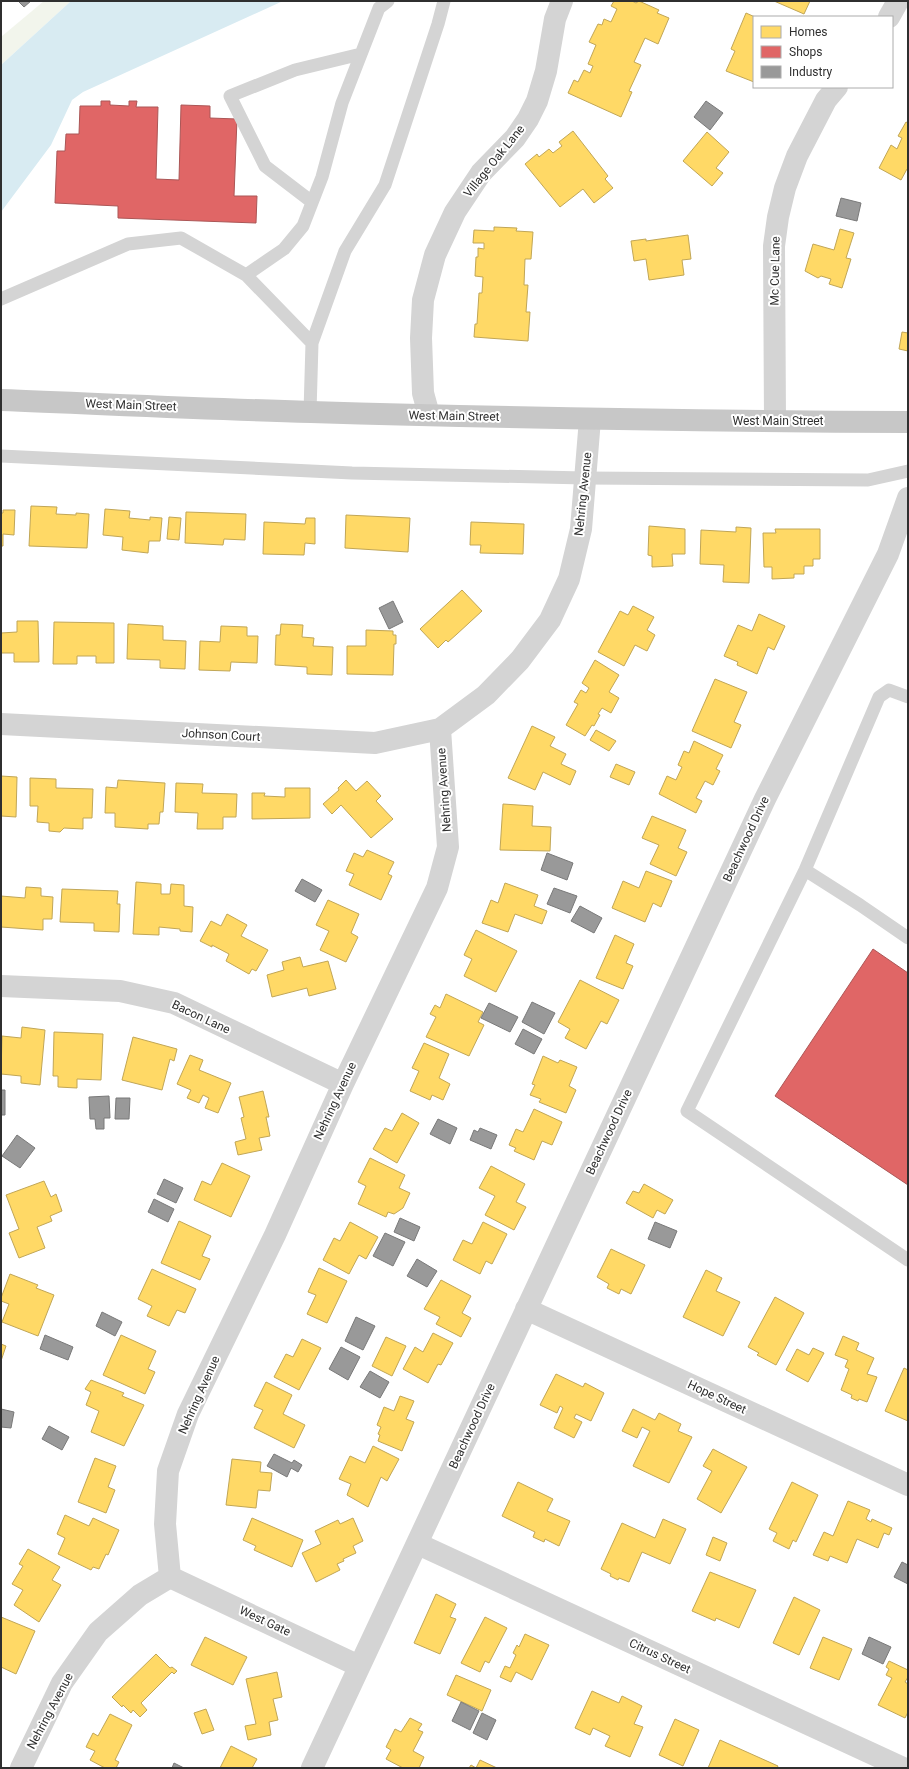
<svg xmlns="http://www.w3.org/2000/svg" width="909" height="1769" viewBox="0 0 909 1769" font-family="Roboto,sans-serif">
  <rect width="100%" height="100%" fill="#fff"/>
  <path fill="#f2f5ec" d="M44 1H71L1 65V37Z"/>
  <path fill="#d8ebf2" d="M71 1H283L83 92 72 100 51 145 1 212V65Z"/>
  <path fill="#ffd966" stroke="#c1a656" d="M614 1H632L636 3 639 1 659 10 657 13 669 18 658 44 645 38 634 62 641 65 629 91 632 92 621 117 568 93 574 80 578 82 584 70 590 73 593 66 588 64 596 45 589 42 598 24 602 25 604 19 611 22 617 9 611 6Z
    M774 1H810L804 14Z
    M746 13 755 17 754 82 726 71 735 51 731 49Z
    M906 122 908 123V170L907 169 901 180 879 168 891 145 897 149 902 138 898 136Z
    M573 131 608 176 605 179 613 188 594 203 583 189 560 207 525 164 537 154 539 157 549 149 553 153 562 146 559 142Z
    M707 132 729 152 716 168 723 173 712 186 683 161Z
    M494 227 517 228 516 231 533 232 531 259H525L524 285H528L526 312H530L528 341 474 337 475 324H477L479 293H482L483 277 475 276 476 257H478V248L484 249V243H473L474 230 494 231Z
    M840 229 854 233 846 258 851 259 842 288 829 284 831 279 821 276 818 278 805 271 813 244 834 250Z
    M688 235 691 259 682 260 684 275 649 280 646 259 634 261 631 241 646 239V241Z
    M902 332 908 333V351L899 349Z
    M31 506 57 507 56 514 76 515V513L89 514 87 548 29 546Z
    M105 509 130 511 129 518 150 520V517L162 518 160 541H149L148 553 122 550 123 537 103 535Z
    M3 510H15L14 535 3 534V546H1V513H3Z
    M186 512 246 514 245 540 224 539 223 545 185 543Z
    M346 515 410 518 408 552 345 548Z
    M169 517 181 518 179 540 167 539Z
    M306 518H315V544L305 543 304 555 263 554 264 522 305 524Z
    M471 522 524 524 523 554 480 553 481 545H470Z
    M649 526 685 529V554H672L673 566 652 567V556L648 555Z
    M736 527 751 528 749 583 723 582 724 565 700 564 701 530 736 532Z
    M775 529H820V559H813V566H804V574H794V578L772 579V567H764L763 533H776Z
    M462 590 482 611 457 634 448 642 446 640 438 648 420 629Z
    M633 606 654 617 647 630 655 635 647 651 635 645 624 666 598 652 620 611 628 615Z
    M759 614 785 626 774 650 768 647 757 674 737 665 738 662 724 656 738 625 752 631Z
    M17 621H38L39 662H14V653H1V633L17 632Z
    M54 622 114 623V663H96V656H77V664H53Z
    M128 624 163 626V640L186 641 185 669 160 668V660L127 659Z
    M281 624 303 625 302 637 314 638 313 646 333 647 332 675 307 674V667L275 665 276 635H280Z
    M221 626 247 627V636H258L257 663 231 662 230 671 199 670 200 641 220 642Z
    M366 630 393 631V635H396V644H394L393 675 347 674V646H366Z
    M595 660 619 675 609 692 619 698 611 713 602 708 598 714 600 715 594 726 592 725 585 736 566 725 578 704 574 702 581 690 586 693 589 688 582 683Z
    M715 679 747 692 734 722 741 725 731 748 692 731Z
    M532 726 555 737 550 746 566 754 561 764 576 771 570 785 543 772 535 790 508 778Z
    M596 730 616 741 609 751 590 740Z
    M694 741 723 755 716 769 720 771 713 785 705 781 696 798 702 801 696 813 659 794 667 776 676 780 682 767 678 765 684 751 689 753Z
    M616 764 635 772 629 785 610 777Z
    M1 776 17 777 16 817 1 816Z
    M30 778 56 779V788L93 789 92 818H83V829L64 828 60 832 49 831V823L37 822 38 806H30Z
    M118 780 165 783 163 812H160L159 824H148V829L115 827V813H105L106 787 117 788Z
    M346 780 356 791 367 781 381 796 376 801 393 819 371 838 341 805 332 814 323 804 339 790 338 788Z
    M176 783 203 784 202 793 237 794 236 817H223V829H197L198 813 175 812Z
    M285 788H310V818L252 819V793H265L264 796 285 797Z
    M503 804 533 806 532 826 551 827 550 851 500 850Z
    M652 816 686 830 678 848 687 852 676 876 650 864 659 845 642 838Z
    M367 850 394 862 388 874 392 876 381 900 349 885 354 874 346 871 354 853 363 857Z
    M646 871 672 881 661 907 653 903 645 922 612 908 623 881 639 888Z
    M136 882 161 884V894H170L171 884 184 885V906L193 907 192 932 180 931V929L159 927V935L133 934Z
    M505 883 538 895 534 906 547 911 542 924 515 914 508 932 482 923 491 900 498 903Z
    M26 887 41 888V896L53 897 52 919H43V930L1 927V896L25 898Z
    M62 889 118 891 117 904H120L119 932 94 931V923L60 922Z
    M328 900 359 914 351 933 358 937 346 962 320 950 329 931 316 925Z
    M227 914 247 925 241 936 268 950 256 971 252 969 249 974 226 961 229 954 212 945V947L200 941 211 921 221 926Z
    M476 930 517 951 496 992 464 976 472 959 464 955Z
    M615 935 634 944 626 963 633 966 623 989 596 978Z
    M300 957 303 967 328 961 336 989 309 996 307 988 272 997 267 975 284 970 282 962Z
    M580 980 619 1000 607 1024 601 1021 586 1049 565 1038 570 1029 558 1022Z
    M446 994 483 1012 478 1022 484 1025 469 1056 426 1037 436 1017 430 1014 435 1005 440 1008Z
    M22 1027 45 1030 40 1085 21 1083V1076L1 1074 2 1036 21 1038Z
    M54 1032 103 1034 101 1080 77 1079V1088L58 1087V1076H53Z
    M133 1037 177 1049 174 1061 170 1059 162 1090 122 1080Z
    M424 1043 449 1054 439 1078 450 1084 443 1100 432 1095 430 1100 410 1091 419 1071 412 1068Z
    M190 1055 203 1060 199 1070 231 1083 218 1113 205 1108 209 1098 203 1095 199 1103 187 1098 191 1090 177 1084Z
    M543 1056 558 1063 560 1060 577 1067 569 1086 576 1090 566 1113 539 1102 541 1099 530 1095 535 1085 532 1084Z
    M263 1091 269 1117H266L270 1136 259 1138 262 1150 238 1155 235 1142 246 1139 241 1118 244 1117 239 1097Z
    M534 1109 562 1122 552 1145 542 1141 534 1160 514 1151 516 1148 509 1145 516 1129 523 1132 525 1128Z
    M402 1113 419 1123 397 1163 373 1149 385 1128 392 1131Z
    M370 1158 405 1175 399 1188 410 1193 403 1208 394 1214 388 1212 386 1217 358 1204 366 1186 358 1182Z
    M222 1163 250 1176 231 1217 194 1200 202 1181 211 1185Z
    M491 1166 525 1184 516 1202 526 1207 514 1230 485 1215 495 1196 479 1188Z
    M44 1181 51 1197 56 1194 62 1211 50 1216 52 1221 37 1227 45 1248 19 1258 9 1233 19 1229 6 1195Z
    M644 1184 673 1200 665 1214 657 1210 653 1218 626 1203 633 1191 639 1193Z
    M179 1221 211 1236 202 1256 210 1259 200 1280 161 1263Z
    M350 1222 378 1237 366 1259 359 1255 349 1274 323 1260 334 1238 340 1241Z
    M483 1222 507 1234 492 1264 486 1261 480 1274 453 1260 463 1240 472 1244Z
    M611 1249 645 1265 631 1294 621 1289 619 1294 607 1288 609 1284 597 1277Z
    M319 1268 347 1281 327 1323 307 1314 316 1295 308 1292Z
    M152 1269 196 1289 185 1313 177 1310 169 1326 147 1316 152 1306 138 1299Z
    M706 1270 722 1278 716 1291 740 1302 723 1336 683 1317Z
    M10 1274 38 1285 36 1288 54 1295 38 1336 2 1322 9 1304 1 1301V1298Z
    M441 1280 471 1296 462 1313 471 1318 461 1337 436 1324 440 1317 424 1309Z
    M775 1297 804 1313 776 1365 757 1355 759 1353 748 1347Z
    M433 1333 453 1343 441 1365 438 1364 428 1383 403 1369 415 1347 423 1352Z
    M121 1335 156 1351 148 1369 155 1372 145 1394 103 1375Z
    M843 1336 859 1343 856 1350 874 1358 867 1374 877 1377 867 1402 859 1399 858 1401 851 1398 852 1395 841 1390 849 1369 845 1367 848 1360 835 1355Z
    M386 1337 406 1346 392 1376 372 1366Z
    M302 1339 321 1348 299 1390 274 1377 286 1354 293 1357Z
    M1 1344 6 1346 1 1361Z
    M813 1348 824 1353 808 1382 786 1370 797 1349 809 1355Z
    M904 1368 908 1370V1421L885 1411Z
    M556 1374 583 1387 585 1383 604 1393 591 1421 576 1414 574 1418 582 1422 574 1438 554 1428 563 1408 560 1406 557 1413 540 1405Z
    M91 1380 124 1393 122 1396 144 1405 124 1446 91 1432 99 1411 86 1405 91 1392 85 1389Z
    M266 1382 292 1395 283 1414 305 1425 294 1448 254 1428 263 1410 254 1406Z
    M400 1396 414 1401 406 1419 414 1422 402 1451 378 1441 380 1435 378 1434 381 1427 377 1425 384 1407 394 1411Z
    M633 1409 655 1420 659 1413 681 1424 678 1431 692 1437 669 1483 633 1466 650 1431 642 1427 637 1438 622 1431Z
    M373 1446 399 1459 387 1481 381 1477 368 1507 347 1495 351 1484 339 1479 350 1456 365 1463Z
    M713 1449 747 1467 721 1513 697 1499 712 1471 703 1466Z
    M95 1458 116 1466 108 1487 115 1490 106 1513 78 1502Z
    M232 1459 261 1462 260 1472 272 1473 270 1491 258 1490 256 1508 226 1505Z
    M518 1482 553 1499 547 1511 570 1521 559 1546 545 1539 544 1542 533 1537 535 1532 502 1516Z
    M792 1482 818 1495 796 1542 793 1540 789 1549 773 1541 777 1533 769 1529Z
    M848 1501 870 1510 866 1519 871 1522 872 1519 892 1528 889 1535 884 1533 878 1548 857 1539 847 1563 830 1556 828 1561 813 1555 824 1532 833 1536Z
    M65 1515 89 1526 93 1518 119 1530 108 1555 106 1554 99 1569 93 1567 91 1570 58 1554 65 1538 57 1534Z
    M252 1518 303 1540 292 1567 254 1550 256 1546 243 1540Z
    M353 1518 363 1541 353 1546 356 1553 343 1559 344 1561 337 1564 340 1570 316 1582 302 1553 321 1544 315 1531 338 1520 340 1524Z
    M663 1519 686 1529 670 1564 642 1552 629 1582 619 1578 618 1580 610 1576 611 1574 601 1569 622 1523 655 1538Z
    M713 1537 727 1543 720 1561 706 1555Z
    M28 1549 60 1567 52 1580 61 1585 39 1622 14 1605 23 1590 12 1584 23 1566 19 1564Z
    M710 1572 756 1590 739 1628 716 1618 715 1621 692 1611Z
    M436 1594 456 1604 450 1617 456 1619 440 1654 414 1643Z
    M794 1597 820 1610 799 1655 773 1643Z
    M1 1617 35 1631 16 1674 1 1667Z
    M485 1617 507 1628 489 1663 485 1661 480 1672 461 1663Z
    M525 1634 549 1645 532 1680 516 1672 511 1682 500 1677 505 1666 510 1668 516 1655 513 1653 517 1645 519 1647Z
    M205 1637 247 1657 233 1685 191 1665Z
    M823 1637 852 1649 839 1680 810 1668Z
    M156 1654 170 1668 172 1667 177 1671 174 1674 172 1672 141 1703 147 1710 140 1717 133 1710 131 1713 123 1705 122 1707 112 1697Z
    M889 1661 908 1670V1677L905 1682 908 1684V1712L905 1718 878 1705 892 1678 886 1675 889 1669 886 1667Z
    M277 1672 282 1697 273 1699 278 1720 269 1722 271 1735 248 1740 245 1726 256 1724 246 1679Z
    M456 1675 491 1690 482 1711 447 1695Z
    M592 1691 619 1703 622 1696 642 1706 634 1724 643 1727 630 1757 605 1746 610 1736 593 1728 590 1735 575 1728Z
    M206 1709 214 1730 202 1734 194 1713Z
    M110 1714 132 1725 115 1760 119 1762 116 1768H105L90 1760 95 1751 86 1747 93 1733 98 1736Z
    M410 1718 422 1724 418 1730 423 1732 413 1751 424 1757 419 1768H403L386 1759 391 1750 386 1747 395 1729 401 1732Z
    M675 1719 699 1730 683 1766 659 1755Z
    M720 1740 778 1766 777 1768H708Z
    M231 1746 257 1759 252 1768H220Z
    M480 1760 497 1768H469L471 1765 476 1768Z"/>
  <path fill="#e06666" stroke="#ab5656" d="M101 101H110V105L129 106V101H137L136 107H158L156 179 179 180 181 105 210 106V118L237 119 234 196H257L256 223 118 218V206L55 203 57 151H65L66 134H79L80 106H101Z
    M873 949 908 973V1185L775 1096Z"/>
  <path fill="#999" stroke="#797979" d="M18 1H31L24 7Z
    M706 101 723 113 710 130 694 117Z
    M841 198 861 203 857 221 836 216Z
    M393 601 403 622 389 629 379 608Z
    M547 853 573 863 567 880 541 870Z
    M302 879 322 890 315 902 295 891Z
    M554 888 577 896 570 913 547 904Z
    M580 906 602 918 594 933 571 921Z
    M532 1002 555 1013 544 1034 522 1022Z
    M489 1003 518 1017 510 1032 481 1018Z
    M523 1029 542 1039 534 1054 515 1044Z
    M1 1090H5V1115H1Z
    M109 1096 110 1118H104V1129H96L95 1119H90L89 1097Z
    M116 1098H130L129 1119H115Z
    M438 1119 457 1128 450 1144 430 1134Z
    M480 1128 497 1135 491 1149 470 1140 474 1130 478 1132Z
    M17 1135 35 1148 20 1168 2 1156Z
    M164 1179 183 1188 176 1203 157 1194Z
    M154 1199 174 1209 168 1222 148 1212Z
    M400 1218 420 1227 414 1241 394 1232Z
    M655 1222 677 1231 670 1248 648 1239Z
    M385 1233 405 1242 393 1266 373 1256Z
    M417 1259 437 1271 427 1287 407 1276Z
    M102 1312 122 1322 115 1336 96 1326Z
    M356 1317 375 1326 363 1350 345 1341Z
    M45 1335 73 1347 68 1360 40 1349Z
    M341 1347 360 1357 348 1380 329 1369Z
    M370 1371 389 1382 380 1398 360 1387Z
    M1 1409 14 1412 11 1428 1 1427Z
    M49 1426 69 1437 62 1450 42 1439Z
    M274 1454 292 1463 294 1460 302 1465 298 1472 291 1468 287 1477 267 1466Z
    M902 1562 908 1565V1584L894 1577Z
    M869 1637 891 1647 883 1664 862 1654Z
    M461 1702 479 1711 470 1730 452 1721Z
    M482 1713 496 1720 487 1740 473 1733Z
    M174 1763 184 1768H172Z"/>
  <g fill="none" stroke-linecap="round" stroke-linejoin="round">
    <path stroke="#d4d4d4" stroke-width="13" d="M312 202 265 166 230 96 295 70 361 54
      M246 275 284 249 303 226 322 177 342 103 379 8 388 1
      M1 299 128 244 181 238 246 275 312 343
      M310 412 312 343 345 251 385 185 438 24 444 1
      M1 456 352 473 585 478 868 480 908 471
      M908 697 889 690 879 697 805 870 687 1111 908 1260
      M805 870 860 905 908 938"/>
    <path stroke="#d4d4d4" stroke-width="22" d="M889 17 898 1
      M429 415 423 393 421 338 423 300 435 255 455 212 481 173 515 138 528 119 537 101 546 71 555 19 562 1
      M775 421 774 246 778 217 785 188 797 156 826 100 837 87
      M1 724 375 743 440 729 486 695 520 660 550 620 569 579 581 529 590 419
      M1 986 120 991 174 1003 343 1084
      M526 1309 908 1485
      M418 1544 903 1768
      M170 1577 165 1524 168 1471 188 1414 275 1235 343 1084 437 888 448 847 440 729
      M170 1577 359 1666
      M21 1768 62 1683 98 1632 140 1595 170 1577
      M312 1768 765 799 888 554 908 498"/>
    <path stroke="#c7c7c7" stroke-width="22" d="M1 400C104 404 208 409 311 412 510 418 709 421 908 422"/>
  </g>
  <g text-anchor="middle" stroke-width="4" stroke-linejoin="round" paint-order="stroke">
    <g font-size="12" fill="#2f2f2f" stroke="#fff">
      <text transform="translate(494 161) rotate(-51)" y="4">Village Oak Lane</text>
      <text transform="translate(775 271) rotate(-89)" y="4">Mc Cue Lane</text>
      <text transform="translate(131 405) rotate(2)" y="4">West Main Street</text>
      <text transform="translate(454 416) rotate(1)" y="4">West Main Street</text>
      <text x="778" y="425">West Main Street</text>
      <text transform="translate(583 494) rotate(-84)" y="4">Nehring Avenue</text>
      <text transform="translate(221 735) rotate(3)" y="4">Johnson Court</text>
      <text transform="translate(444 790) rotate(-94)" y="4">Nehring Avenue</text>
      <text transform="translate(746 839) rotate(-65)" y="4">Beachwood Drive</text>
      <text transform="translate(201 1017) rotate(25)" y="4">Bacon Lane</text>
      <text transform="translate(335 1101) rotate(-65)" y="4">Nehring Avenue</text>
      <text transform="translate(609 1132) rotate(-65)" y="4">Beachwood Drive</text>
      <text transform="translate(199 1395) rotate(-66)" y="4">Nehring Avenue</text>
      <text transform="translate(717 1397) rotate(25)" y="4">Hope Street</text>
      <text transform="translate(472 1426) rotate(-65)" y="4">Beachwood Drive</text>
      <text transform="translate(265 1621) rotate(25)" y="4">West Gate</text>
      <text transform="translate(660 1656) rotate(25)" y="4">Citrus Street</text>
      <text transform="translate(50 1711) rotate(-62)" y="4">Nehring Avenue</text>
    </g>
  </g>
  <rect width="909" height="1769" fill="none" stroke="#2f2f2f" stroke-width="4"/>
  <rect x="753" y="16" width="140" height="72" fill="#ffffff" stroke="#acacac"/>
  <rect x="761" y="26" width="20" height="12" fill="#ffd966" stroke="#acacac"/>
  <text x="789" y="36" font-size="12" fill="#2f2f2f">Homes</text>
  <rect x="761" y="46" width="20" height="12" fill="#e06666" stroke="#acacac"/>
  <text x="789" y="56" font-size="12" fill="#2f2f2f">Shops</text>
  <rect x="761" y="66" width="20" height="12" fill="#999999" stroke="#acacac"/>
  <text x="789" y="76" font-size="12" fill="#2f2f2f">Industry</text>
</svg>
